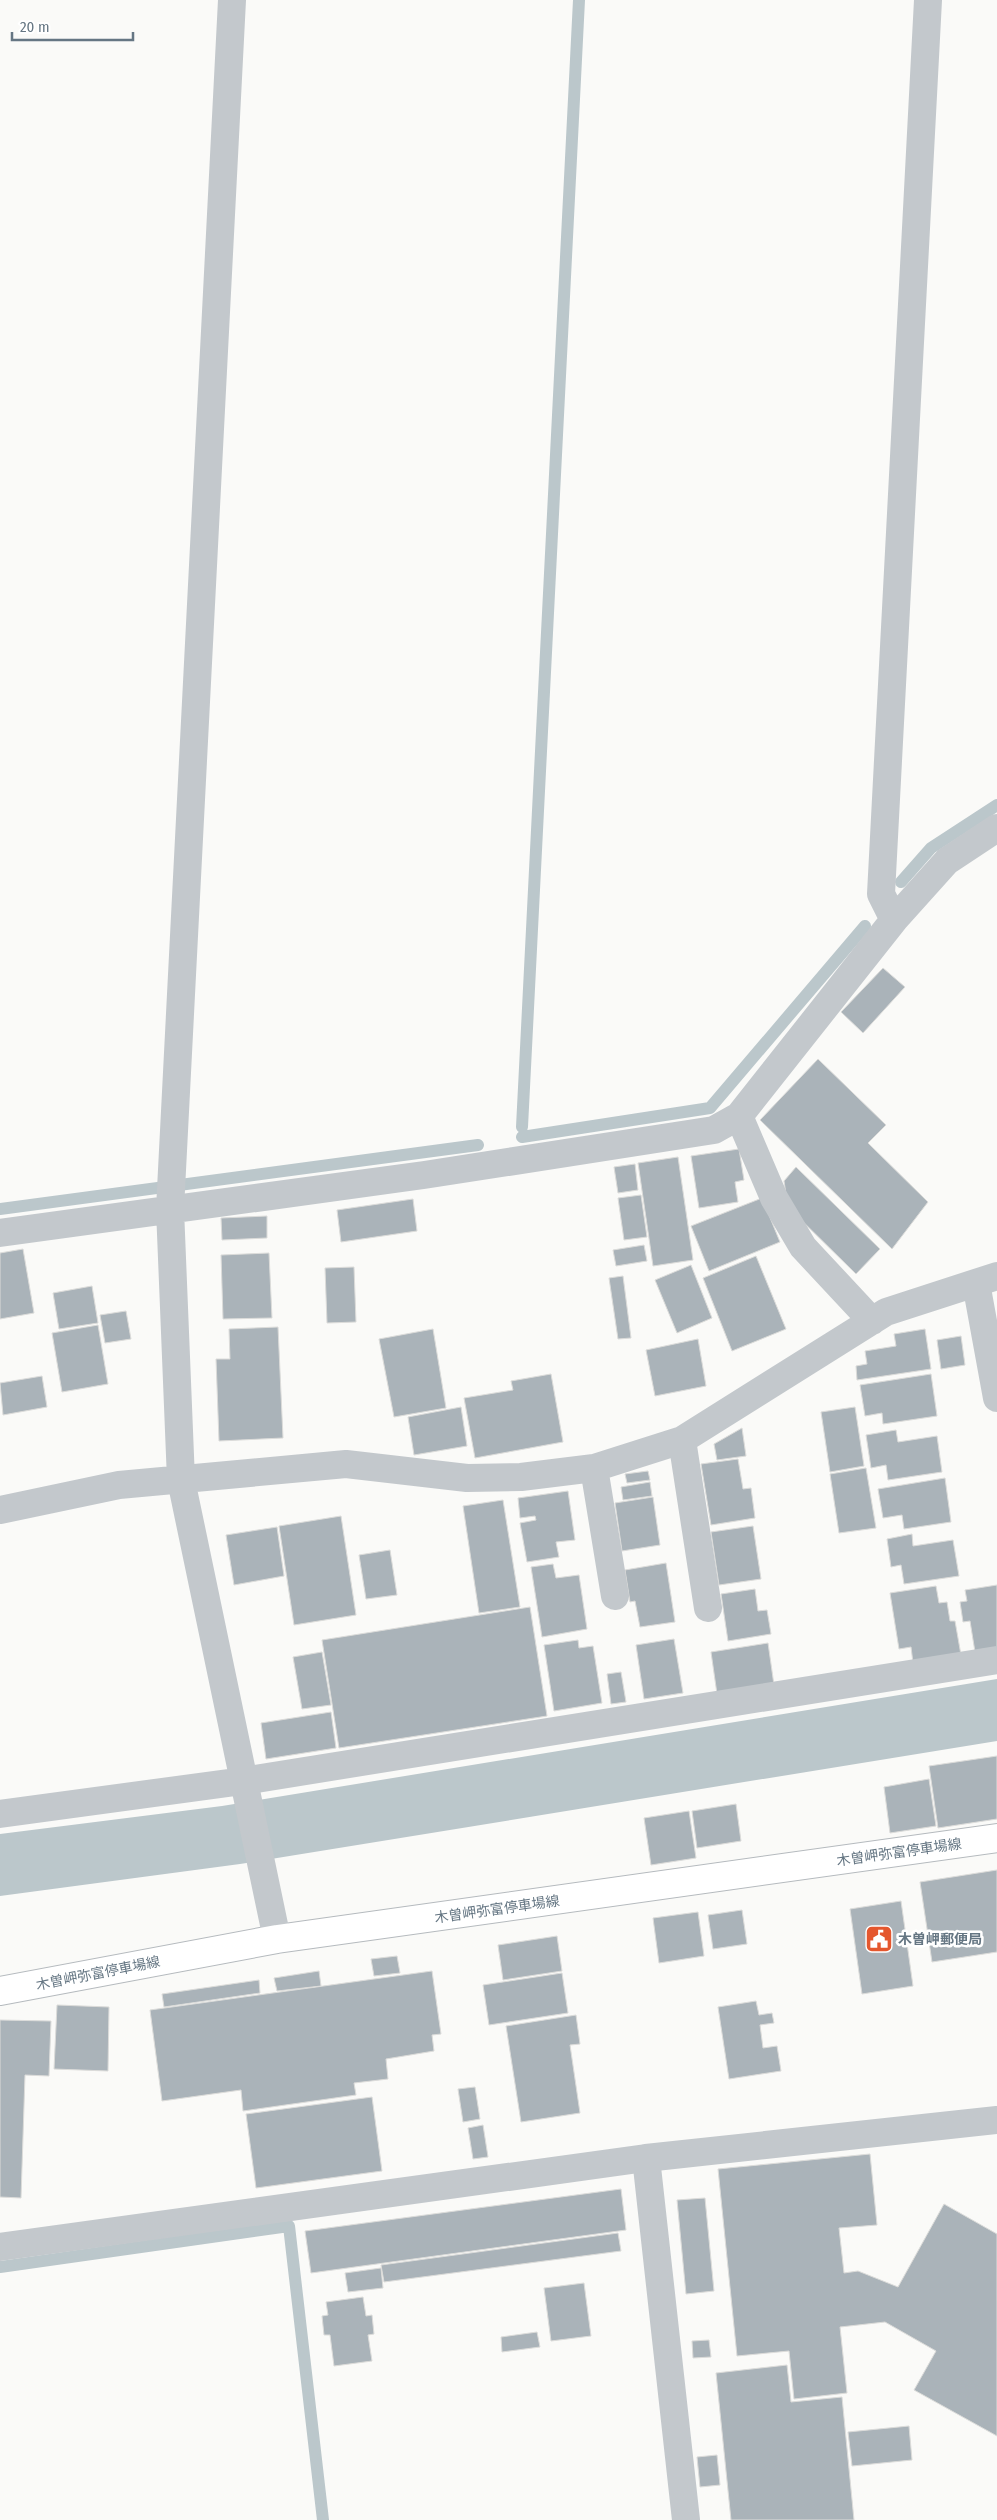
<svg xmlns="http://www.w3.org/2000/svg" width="997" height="2520" viewBox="0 0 997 2520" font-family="'Fira Sans Condensed','Noto Sans JP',sans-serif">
  <rect width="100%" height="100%" fill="#fafaf8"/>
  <path fill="#bbc7cb" d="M997 1679V1741L240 1864 0 1896V1834L222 1806Z"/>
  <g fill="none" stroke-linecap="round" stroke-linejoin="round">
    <path stroke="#bbc7cb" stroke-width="12" d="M901 882 931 848 997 805
      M522 1127 579 0
      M522 1137 710 1108 865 926
      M0 1209 478 1145
      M0 2267 289 2226 323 2520"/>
  </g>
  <path fill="#aab3b9" stroke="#dcdcda" d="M883 968 905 987 863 1033 841 1012Z
    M818 1059 886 1125 868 1143 928 1202 892 1249 760 1120Z
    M739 1149 744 1180 735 1182 738 1202 699 1208 691 1156Z
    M678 1157 693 1260 653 1266 638 1163Z
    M635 1164 638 1190 618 1193 614 1167Z
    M796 1167 880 1249 856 1274 788 1207 784 1181Z
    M641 1195 647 1237 624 1240 618 1198Z
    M762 1198 780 1242 709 1271 691 1226Z
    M413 1199 417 1231 341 1242 337 1210Z
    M267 1216V1238L222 1240 221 1218Z
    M644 1245 647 1261 616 1266 613 1250Z
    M23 1249 34 1313 0 1319V1253Z
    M269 1253 272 1318 223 1319 221 1255Z
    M756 1256 786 1329 732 1351 703 1278Z
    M691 1265 712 1318 677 1333 655 1280Z
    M354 1267 356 1322 327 1323 325 1268Z
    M623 1276 631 1338 618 1339 609 1278Z
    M92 1286 98 1323 59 1329 53 1293Z
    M126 1311 131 1339 105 1343 100 1315Z
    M98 1325 108 1384 62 1392 52 1333Z
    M278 1327 283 1438 219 1441 216 1359H230L229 1329Z
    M433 1329 446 1408 394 1417 379 1339Z
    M925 1329 931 1369 857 1380 856 1366 867 1364 865 1351 896 1346 894 1334Z
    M961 1336 965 1365 941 1369 937 1340Z
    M698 1339 706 1386 655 1396 646 1350Z
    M551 1374 563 1442 475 1458 464 1398 513 1390 511 1381Z
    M931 1374 937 1416 883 1424 882 1413 865 1416 860 1385Z
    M42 1376 47 1407 3 1415 0 1383Z
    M461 1407 467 1446 414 1455 408 1417Z
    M855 1407 864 1466 830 1472 821 1412Z
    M742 1428 746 1456 717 1460 714 1444Z
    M896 1430 898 1442 937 1436 942 1472 888 1480 886 1465 871 1468 866 1435Z
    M738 1459 743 1489 751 1488 755 1518 711 1525 701 1464Z
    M866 1468 876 1528 839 1533 830 1474Z
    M648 1471 650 1480 627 1483 625 1474Z
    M945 1478 951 1522 904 1529 902 1515 883 1518 878 1489Z
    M650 1482 652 1496 623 1500 621 1487Z
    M568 1491 575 1540 556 1542 559 1557 527 1562 520 1523 536 1520 535 1516 520 1518 518 1498Z
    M653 1497 660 1545 622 1551 615 1503Z
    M503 1500 520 1607 479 1613 463 1506Z
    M341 1516 356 1615 294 1625 279 1526Z
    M753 1526 761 1579 719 1585 711 1532Z
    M277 1527 284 1576 234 1585 226 1535Z
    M912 1534 913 1546 953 1540 959 1576 904 1584 901 1565 891 1567 887 1539Z
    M390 1550 397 1595 366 1599 359 1555Z
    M666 1563 675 1622 640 1627 635 1601 630 1602 625 1570Z
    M553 1564 556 1578 579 1575 587 1629 542 1637 531 1567Z
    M997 1585V1649L975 1652 970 1621 963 1622 960 1602 967 1601 965 1590Z
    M936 1586 939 1603 947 1602 950 1621H955L961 1655 913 1663 911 1647 899 1649 890 1593Z
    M755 1589 758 1611 767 1610 771 1634 728 1641 721 1594Z
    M530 1607 547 1716 339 1748 322 1640Z
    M674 1639 683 1693 644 1699 636 1645Z
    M578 1640 579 1648 593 1646 602 1703 554 1711 544 1645Z
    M768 1643 774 1685 717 1694 711 1652Z
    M322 1652 331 1705 302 1709 293 1657Z
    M621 1672 626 1702 611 1704 607 1674Z
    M331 1712 336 1748 266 1759 261 1723Z
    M997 1756V1819L938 1828 929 1766Z
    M929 1779 936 1826 890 1833 884 1787Z
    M736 1804 741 1841 697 1848 692 1811Z
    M689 1811 696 1858 651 1865 644 1818Z
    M997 1870V1952L932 1962 920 1882Z
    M901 1901 913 1986 862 1994 850 1909Z
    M742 1910 747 1944 713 1949 708 1915Z
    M698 1912 704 1956 659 1963 653 1918Z
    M557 1936 562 1971 503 1980 498 1945Z
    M397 1956 400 1973 374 1976 371 1959Z
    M319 1971 321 1986 277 1991 274 1978Z
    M432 1971 441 2034 432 2035 434 2051 386 2059 388 2079 354 2083 356 2095 243 2111 241 2090 162 2101 150 2010Z
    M562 1973 568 2013 489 2025 483 1985Z
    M259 1980 260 1993 164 2007 162 1994Z
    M756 2001 759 2015 772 2013 774 2023 760 2025 763 2048 777 2046 781 2071 729 2079 718 2007Z
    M57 2005 109 2007 108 2071 54 2069Z
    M576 2015 580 2044 570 2045 580 2113 521 2122 506 2026Z
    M0 2020 51 2021 49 2076 25 2075 21 2198 0 2197Z
    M475 2087 480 2119 463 2122 458 2089Z
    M372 2097 382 2171 256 2188 246 2114Z
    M483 2125 488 2157 473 2159 468 2128Z
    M870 2154 877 2225 839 2228 844 2273 858 2271 898 2287 944 2204 997 2234V2436L914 2390 936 2351 885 2322 840 2327 847 2393 794 2399 789 2351 737 2356 718 2169Z
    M621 2189 626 2230 311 2273 305 2231Z
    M705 2198 714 2291 686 2294 677 2200Z
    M618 2233 621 2251 384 2282 381 2265Z
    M381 2268 383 2288 348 2292 345 2273Z
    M584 2283 591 2336 551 2341 544 2288Z
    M363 2297 366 2316 372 2315 374 2334 368 2335 372 2361 334 2366 330 2335H324L322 2316 328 2315 326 2302Z
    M537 2332 540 2347 502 2352 501 2337Z
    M709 2340 711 2357 693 2358 692 2341Z
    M787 2365 791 2402 842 2397 854 2520H731L716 2373Z
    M909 2426 912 2460 852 2466 848 2432Z
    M717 2455 720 2485 700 2487 697 2457Z"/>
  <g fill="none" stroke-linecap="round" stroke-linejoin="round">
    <g stroke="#b5babe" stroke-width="30">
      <path id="major" d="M0 1991 277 1939 997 1838"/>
    </g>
    <path stroke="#c3c8cc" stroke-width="28" d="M232 0 170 1209 181 1480 277 1939
      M894 920 881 894 928 0
      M739 1116 774 1198 803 1247 872 1321
      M0 1233 424 1175 714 1130 739 1116 894 920 947 861 997 828
      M976 1283 997 1398
      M682 1440 708 1608
      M594 1468 615 1596
      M0 1510 119 1485 346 1464 467 1478 521 1477 594 1468 682 1440 886 1312 997 1276
      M0 1814 243 1781 997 1660
      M646 2158 997 2120
      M0 2247 646 2158 686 2520"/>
    <use href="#major" stroke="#fff" stroke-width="28"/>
  </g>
  <defs>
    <g id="civic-square" transform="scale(1.4375)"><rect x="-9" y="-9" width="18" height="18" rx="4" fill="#e4572e" stroke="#fff"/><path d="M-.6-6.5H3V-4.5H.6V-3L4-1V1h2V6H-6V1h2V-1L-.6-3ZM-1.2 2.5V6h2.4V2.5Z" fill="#fff"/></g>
  </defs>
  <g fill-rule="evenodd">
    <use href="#civic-square" x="879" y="1939"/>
  </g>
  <g text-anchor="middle" stroke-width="5" stroke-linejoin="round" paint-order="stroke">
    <g font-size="14" fill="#657683" stroke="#fff">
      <text transform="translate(899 1852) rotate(-8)" y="5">木曽岬弥富停車場線</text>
      <text transform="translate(497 1909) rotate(-8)" y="5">木曽岬弥富停車場線</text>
      <text transform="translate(98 1973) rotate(-11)" y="5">木曽岬弥富停車場線</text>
    </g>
    <g font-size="14" font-weight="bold" fill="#657683" stroke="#fff" text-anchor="start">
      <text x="898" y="1944">木曽岬郵便局</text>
    </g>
  </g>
  <path d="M12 32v8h121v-8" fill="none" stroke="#657683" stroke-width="2.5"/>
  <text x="20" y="32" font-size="15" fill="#657683" stroke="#ffffff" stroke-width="4" paint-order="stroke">20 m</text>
</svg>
